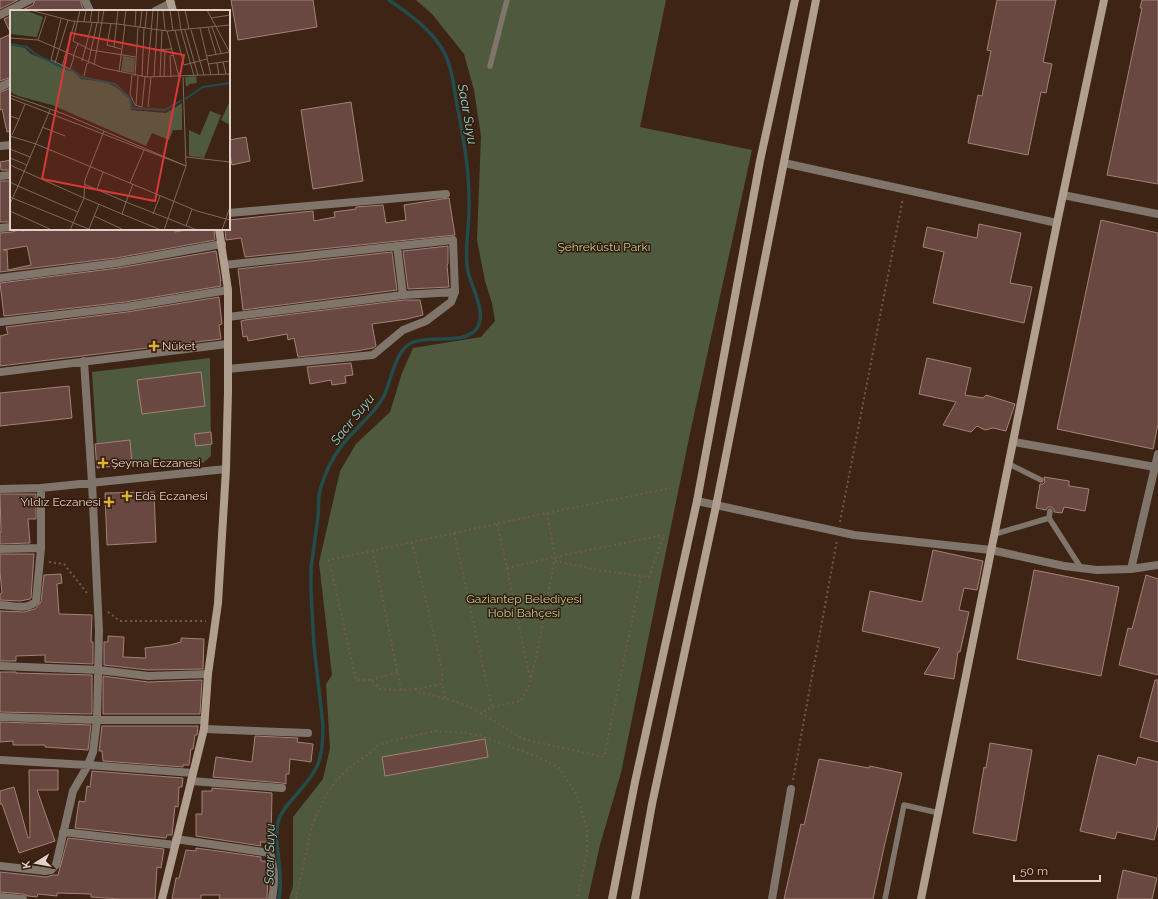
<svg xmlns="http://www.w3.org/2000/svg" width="1158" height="899" viewBox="0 0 1158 899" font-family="Raleway,sans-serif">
  <rect width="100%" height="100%" fill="#3d2415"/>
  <path fill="#4f593e" d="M416 0H666L640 127 752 150 689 438 621 773 600 845 588 899H289L293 886V817L323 779 330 748 326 684 332 675 319 563 340 471 356 444 390 412 402 373 413 348 481 337 495 321 492 303 485 281 477 240 481 136 474 90 464 54 432 14Z
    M210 358 211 456 203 463 98 466 92 372Z"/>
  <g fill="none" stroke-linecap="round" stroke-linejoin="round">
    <path stroke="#234c4d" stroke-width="3.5" d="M279 899C282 881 279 862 277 844 277 836 276 830 278 822 281 811 289 803 296 795 319 769 323 760 323 725L314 646 311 592V568L318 517 319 495C324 473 333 455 348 438 360 424 375 413 384 396 391 381 395 351 411 343 429 334 465 346 477 328 488 311 469 285 467 266 465 247 469 228 469 208 470 171 463 136 456 99 453 81 451 62 441 47 428 27 409 14 389 0"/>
  </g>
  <path fill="#684840" stroke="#a48177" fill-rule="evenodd" d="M0 0H18L0 9Z
    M35 0H80L84 11H20L33 5Z
    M231 0H313L317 27 238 40Z
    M997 0H1056L1043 62 1052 64 1046 93 1041 92 1028 155 968 143 978 95 982 96 991 51 987 50Z
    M1142 0H1158V184L1107 175 1142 8H1140Z
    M11 16V77L0 81V39L11 34 4 19Z
    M11 88V131L7 132 2 109 0 110V92Z
    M351 102 363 181 313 189 301 110Z
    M246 137 250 161 232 165 229 151V140Z
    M11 160V170H1L0 162Z
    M0 181H11V222H0Z
    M449 198 455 235 245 257 241 238 226 240 225 229H229V220L313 211 314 221 335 217 334 212 356 209V207L383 205 386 223 406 220 404 205Z
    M1101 220 1158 233V424L1153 449 1057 429Z
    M979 224 1021 233 1010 283 1032 287 1024 323 933 303 944 252 923 247 927 227 977 238Z
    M22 229V231L31 229H174L175 232 192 229H214L215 240 116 258 0 272V233L12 232ZM27 246 31 265 8 270 7 250H3Z
    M448 246V264L447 265 449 287 408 289 403 251Z
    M216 251 221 281H220L221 286 125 302 4 316 0 283 118 268Z
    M392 252 397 290 243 310 238 269Z
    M219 297 222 324 219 325 221 339 0 366V336L8 334 6 327 127 312Z
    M404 300H420L423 315 407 319 372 324 376 346 373 348 356 351 298 357 294 338 288 340 287 334 248 341 247 336 243 337 241 321 245 320Z
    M927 358 971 368 965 395 983 398 986 395 1015 404 1006 431 993 428 985 430 977 426 971 432 943 425 956 402 919 394Z
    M351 363 353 375 345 376 346 383 332 385 331 380 310 384 307 367Z
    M201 372 205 406 142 414 137 380Z
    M69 386 72 418 0 426V393Z
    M211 432 212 444 196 446 194 434Z
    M130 440 132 464 97 468 95 444Z
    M1044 477 1069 481V486L1089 489 1085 511 1064 507 1062 513 1054 512V509L1051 507H1048L1046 510 1036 508 1040 484H1043L1045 482Z
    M154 492 156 542 107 545 105 493Z
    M0 494H36V519H28L30 543 0 544V532H1Z
    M933 550 983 561 977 590 964 588 959 610 969 612 960 652H958L954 679 924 674 940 648 862 631 870 591 922 602Z
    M0 554H34L31 598 30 599 20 601 0 600V594L2 593 0 572Z
    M1034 570 1119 587 1101 676 1017 659Z
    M61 574 62 583 57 584 59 614 92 615 91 642H93V664L45 662V655L16 656V661H0V611L24 612 35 609 41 602 44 575Z
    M1146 575 1158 579V675L1119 665 1128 628 1132 629Z
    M108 636 124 637 123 657 146 658 145 648 170 645 181 642V638L204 639 203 669 148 670 104 665V642H108Z
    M0 672H16V673L92 675V714L0 712Z
    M103 676 148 682 202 680 200 714H103Z
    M1155 680H1158V742L1140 737Z
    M0 722 91 725 88 750 45 747V745H13V741L0 742Z
    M102 726H198L197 735H195L193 749H191L189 765H183V767L103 761 102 751H99Z
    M255 736 298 738 297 742 313 744 311 762 290 759 289 774H286V784L282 783 213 777 216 757 252 762Z
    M485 739 488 757 385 776 382 757Z
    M990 743 1032 750 1016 841 973 833 984 767 986 768Z
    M1098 755 1136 765 1138 757 1158 762V823L1154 840 1117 832 1115 839 1080 831Z
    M819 759 869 768 870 766 902 773 885 843 873 899H784L801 824 804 825Z
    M29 770H58V790H37L55 841 19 853 2 804H0V791L14 787 28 838 30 837Z
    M92 771 183 778 182 787H179L178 807 175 806 172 835H167L166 838 75 828 79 801 85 802 87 786 90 787Z
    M212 788 272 793 271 842H260L261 846 196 836V814H202V791H212Z
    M68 838 164 849 161 868 157 867 155 899H120L91 897V894L57 893V896L38 894 37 897 28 896 23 894 0 892V872L46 877 53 875H58Z
    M196 848 261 857V861H266L268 876 267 899H219L220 895H201V899H172L176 878H179L186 850 196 851Z
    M1123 870 1157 878 1152 899H1117Z"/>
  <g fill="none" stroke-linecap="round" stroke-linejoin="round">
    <path stroke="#715a4d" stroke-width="2" stroke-dasharray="2 3" stroke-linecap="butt" d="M547 513 555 557 664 535
      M840 522 903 198
      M497 524 507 568 555 557 538 649 529 686 521 701 492 707 481 713 523 739 604 757 641 577
      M454 533 492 707
      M412 542 442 669V684
      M373 551 401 690 416 689
      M555 561 598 570 649 577 664 535
      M49 562 64 564 87 593
      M507 568 530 678
      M108 612 120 621H206
      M371 680 398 672
      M401 690 380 689 371 680H356L329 560 547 513 671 488
      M445 698 442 684 416 689 417 692C440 697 460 701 481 713
      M793 780 837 540
      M296 899 312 825 324 799 336 781 351 766 369 754 377 746 390 741 435 731 465 733 482 736 536 756 559 768 577 795 587 829V851L577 899"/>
    <path stroke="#7f756a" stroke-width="5.5" d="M490 66 507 0
      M1009 464 1041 480
      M1050 511 1049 518 1081 568
      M995 534 1049 518
      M885 899 904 805 939 813"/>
    <path stroke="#7f756a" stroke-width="8" d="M85 0 90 11
      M155 11 171 3
      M0 15 30 0
      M0 87 11 82
      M0 146 11 145
      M784 163 1057 223
      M0 176 11 175
      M1063 195 1158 214
      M229 213 446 194
      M0 228 11 227
      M397 246 403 295
      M225 265 453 240 455 292 451 302 426 321 403 330 373 355 228 369
      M0 278 117 263 222 244
      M228 317 403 295 455 292
      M0 322 126 307 228 290
      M0 372 227 344
      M1014 442 1155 467
      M0 489 41 488 226 469
      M697 501 854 535 991 550 1064 566 1097 570 1131 569 1158 565
      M0 549 41 548
      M1131 569 1158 454
      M0 605C12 605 28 611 36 601L41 548V488
      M0 666 99 670 148 676 208 674
      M0 717 97 720H204
      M204 729 308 733
      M0 760 88 765 193 773
      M191 781 282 788
      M63 832 175 845
      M176 839 270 853C275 870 275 882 272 899
      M0 866 45 871 51 870 56 865 73 791 88 765 93 752 97 720 99 631 92 482 84 361
      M0 897 23 899
      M772 899 791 789"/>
    <path stroke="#b09e8e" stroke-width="8" d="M170 0 173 11
      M162 899 204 729 208 674 218 603 226 469 228 392V290L219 229
      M612 899 635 782 697 501 760 161 795 0
      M635 899 652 804 716 506 816 0
      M921 899 1057 223 1104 0"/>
  </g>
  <g fill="#d9b334" stroke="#331a0b" stroke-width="1.5">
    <path d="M152 340h4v4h4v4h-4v4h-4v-4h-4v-4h4z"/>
    <path d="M101 457h4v4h4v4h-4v4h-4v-4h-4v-4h4z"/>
    <path d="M125 490h4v4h4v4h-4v4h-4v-4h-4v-4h4z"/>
    <path d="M107 496h4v4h4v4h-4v4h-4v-4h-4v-4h4z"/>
  </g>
  <g text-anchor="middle" stroke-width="3" stroke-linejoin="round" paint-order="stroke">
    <g font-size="12" fill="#bcd19b" stroke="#331a0b">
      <text x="604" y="251">Şehreküstü Parkı</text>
      <text x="524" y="603">Gaziantep Belediyesi<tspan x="524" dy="14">Hobi Bahçesi</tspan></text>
    </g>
    <g font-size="12" fill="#e1d0c7" stroke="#331a0b" text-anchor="start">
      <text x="162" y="350">Nüket</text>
      <text x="111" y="467">Şeyma Eczanesi</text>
      <text x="135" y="500">Eda Eczanesi</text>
      <text x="101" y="506" text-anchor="end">Yıldız Eczanesi</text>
    </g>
    <g font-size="13" font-style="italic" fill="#8bd8db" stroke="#331a0b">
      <text transform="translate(468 114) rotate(80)" y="5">Sacır Suyu</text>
      <text transform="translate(352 419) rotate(-51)" y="5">Sacır Suyu</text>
      <text transform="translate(269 854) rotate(-89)" y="5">Sacır Suyu</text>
    </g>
  </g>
  <g transform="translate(10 10)">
    <rect width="220" height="220" fill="#3d2415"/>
    <path d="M0 0H15L33 7 27 27 0 24ZM0 35 15 38 21 44 64 62 71 69 95 72 106 77 120 89 121 100 156 103 172 93V120H163L159 130 142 123 136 136 42 95 8 86 0 82ZM113 46 125 48 124 63 111 61ZM186 66 187 73 180 74 176 77 175 67ZM220 91V115L211 110ZM200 101 211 105 194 148 179 146V120L190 125Z" fill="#4f593e"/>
    <path fill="none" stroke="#234c4d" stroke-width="2" d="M0 34 17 37 25 44 53 58 64 61 71 67 105 74 120 88 122 98 155 100 172 90M175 89 193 77 220 73"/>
    <path fill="none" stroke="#7f695c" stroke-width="1" d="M20 0 62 11 108 14 157 21 220 15M70 0 63 31 81 40 126 47M153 0 155 20M160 0 163 21M168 0 171 20M175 0 179 19M197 0 220 43M36 6 28 30 93 58 137 67 220 64M201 8 220 5M51 9 41 50 60 59 64 47M74 12 76 0M80 12 82 0M88 13 89 0M101 13 97 35 111 39M114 15 116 0M125 16 126 0M198 17 206 44M202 17 211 43M130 18 132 0M135 18 137 0M190 18 201 65M165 20 174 55 197 49M171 20 184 66M175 20 188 65M181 20 194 65M157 21 169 67M0 28 28 30M104 37 108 0M145 40 161 39M197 46 220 42M63 47 68 33M72 51 82 13M213 52 216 64M45 53 58 10M207 53 209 65M78 54 87 13M198 54 220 51M84 55 94 0M52 57 65 11M109 62 115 15M122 65 120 84 125 95 132 97 135 67M74 66 77 53M125 66 128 18M132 67 134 18M137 67 143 0M144 67 148 0M150 67 152 20M154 67 155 40M161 67 160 46 163 45M0 85 54 104 176 156M0 88 176 156M126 95 128 66M138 97 141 67M0 106 9 109 2 125M9 109 15 94M32 117 55 126M94 121 75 170 74 188 112 204 116 192 187 220M0 126 26 134 187 201 220 210M0 139 20 147M176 147 220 152M0 148 17 155M0 155 74 188 60 220M0 172 8 176 40 100M120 173 134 140M74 174 116 192 123 174M87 179 93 162M0 187 81 220M0 194 8 176 68 202M0 201 42 220M112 204 151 220M143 204 150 186M84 206 114 220M176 216 182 199M79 219 89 194M154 220 176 156 173 67M212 220 220 197"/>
    <path fill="#d73938" fill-opacity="0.15" stroke="#d73938" stroke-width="2" d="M61 23 174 45 145 191 32 169Z"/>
    <rect width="220" height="220" fill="none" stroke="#e1d0c7" stroke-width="2"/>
  </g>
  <g transform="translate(36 863) rotate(259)" stroke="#331a0b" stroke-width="3" paint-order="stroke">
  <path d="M0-3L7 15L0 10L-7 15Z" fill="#e1d0c7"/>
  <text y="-6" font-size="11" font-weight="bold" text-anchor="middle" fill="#e1d0c7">K</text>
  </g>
  <path d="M1014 875v6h86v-6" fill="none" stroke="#e1d0c7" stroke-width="2"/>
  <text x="1020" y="875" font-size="12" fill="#e1d0c7" stroke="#331a0b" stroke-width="3" paint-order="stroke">50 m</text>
</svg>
